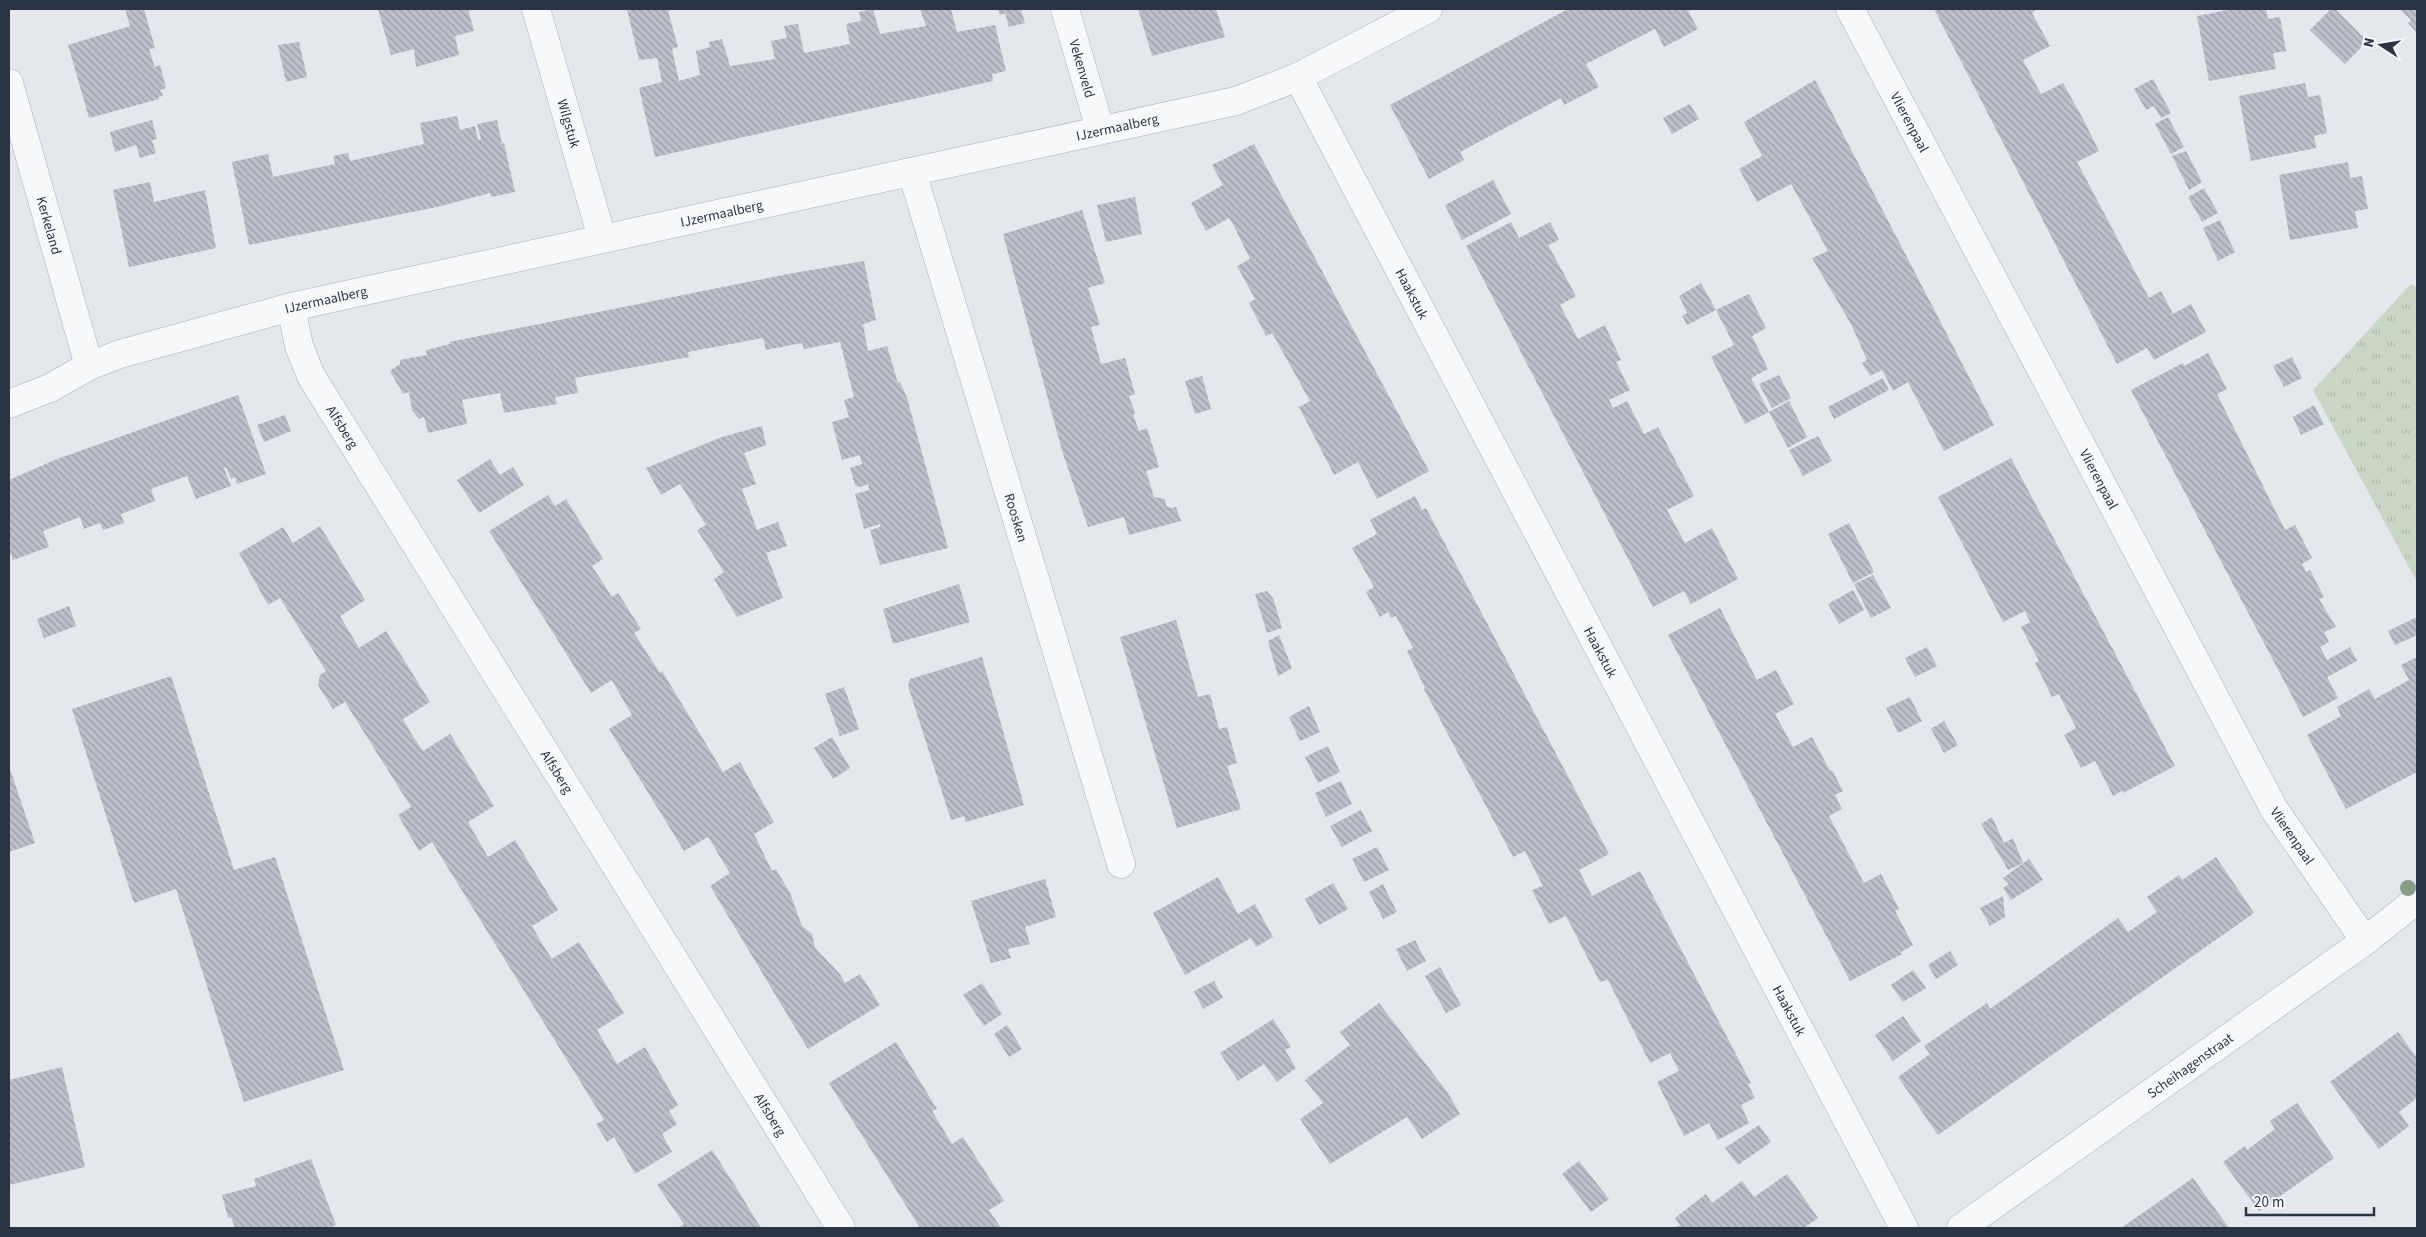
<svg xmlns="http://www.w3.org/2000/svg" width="2426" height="1237" viewBox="0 0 2426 1237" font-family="'Source Sans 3',sans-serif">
  <defs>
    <pattern id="grass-tufts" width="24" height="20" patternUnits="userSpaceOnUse" patternTransform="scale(1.25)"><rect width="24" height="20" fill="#c9d6c5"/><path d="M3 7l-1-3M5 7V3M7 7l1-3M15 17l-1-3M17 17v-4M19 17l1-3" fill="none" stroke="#adb8ab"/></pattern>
    <pattern id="building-back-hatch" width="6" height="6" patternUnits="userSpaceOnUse" patternTransform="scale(1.25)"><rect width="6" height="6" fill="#bbc0ca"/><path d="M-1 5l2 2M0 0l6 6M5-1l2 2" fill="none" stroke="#989da6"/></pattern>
  </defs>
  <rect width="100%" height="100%" fill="#e4e7ec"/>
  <path fill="url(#grass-tufts)" d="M2411 284 2417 288V582L2313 390Z"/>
  <path fill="url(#building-back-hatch)" d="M125 9H144L155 48 149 49 152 59 155 67 160 65 166 88 160 90 163 96 158 97 159 99 89 118 68 45 130 26Z
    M378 9H468L474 31 455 36 459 55 416 67 414 49 391 55Z
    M627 9H674L668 11 678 47 672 49 679 81 700 75 696 51 710 47 709 42 722 39 730 66 775 59 771 41 787 38 784 26 798 24 804 53 850 44 846 24 861 21 859 12 873 9 880 34 926 26 920 9H951L957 32 995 25 1006 71 992 74 993 81 655 157 639 88 662 82 657 58 639 60Z
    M998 9H1021L1025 23 1009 27 1005 13 1000 15Z
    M1138 9H1216L1225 37 1152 56Z
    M1568 9H1692L1688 11 1698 29 1664 47 1655 29 1586 64 1599 87 1564 105 1561 98 1460 152 1464 160 1429 179 1390 105Z
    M1934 9H2034L2035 11 2032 13 2050 46 2023 60 2041 94 2063 83 2082 117 2099 151 2077 162 2149 298 2161 291 2173 314 2191 304 2206 332 2154 360 2147 348 2117 364Z
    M2234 9H2266L2268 19 2280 17 2286 51 2273 53 2276 69 2209 81 2197 16Z
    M2331 9H2335L2367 41 2345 64 2310 30Z
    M2400 9H2417V33L2408 23 2411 20Z
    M299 42 307 77 286 82 278 45Z
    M2153 79 2171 113 2161 118 2154 106 2146 110 2134 89Z
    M1815 80 1994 425 1944 451 1908 382 1893 391 1882 370 1870 376 1862 363 1867 360 1851 324 1812 258 1828 251 1791 184 1757 202 1739 169 1762 156 1744 122Z
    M2305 83 2308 97 2320 95 2327 133 2314 136 2316 148 2251 161 2239 96Z
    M1690 104 1699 119 1672 134 1663 118Z
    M457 116 460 130 475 126 478 140 481 139 477 124 497 120 502 144 504 143 515 192 491 197 490 193 437 207 249 245 232 162 268 154 273 177 335 164 333 156 348 153 350 161 424 144 420 123Z
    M2168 117 2184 147 2171 154 2155 124Z
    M152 120 157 139 152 140 156 153 140 158 136 145 115 152 110 132Z
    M1254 144 1429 471 1377 499 1358 462 1334 475 1299 407 1310 401 1272 333 1266 336 1249 303 1255 299 1237 266 1250 259 1233 224 1229 218 1206 231 1191 203 1223 185 1212 165Z
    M2186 151 2202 182 2189 190 2172 156Z
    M2348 162 2350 178 2362 176 2368 209 2355 211 2358 228 2290 240 2279 175Z
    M1493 180 1511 214 1462 240 1445 205Z
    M150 182 154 202 205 190 216 248 129 267 113 190Z
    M2204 188 2218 213 2202 222 2188 197Z
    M1135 197 1142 234 1106 242 1097 205Z
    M1082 210 1105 283 1088 288 1100 325 1091 327 1101 364 1125 358 1135 394 1129 396 1135 413 1133 414 1139 431 1147 428 1159 467 1146 471 1154 497 1165 499 1166 506 1171 508 1176 507 1181 521 1129 535 1124 517 1088 527 1063 454 1003 234Z
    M2220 220 2235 252 2218 261 2203 228Z
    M1511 222 1519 238 1550 222 1559 240 1548 245 1576 296 1560 305 1578 339 1605 325 1621 360 1616 362 1630 390 1609 400 1613 408 1627 401 1644 434 1658 427 1694 496 1667 510 1685 543 1712 528 1738 579 1691 604 1684 591 1653 607 1466 246Z
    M864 261 876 320 863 324 868 351 887 346 898 383 900 382 907 398 948 548 880 565 870 530 880 527V524L864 529 855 494 869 490 868 484 860 487 855 485 850 468 862 464 860 455 842 460 832 422 849 417 844 400 854 397 840 342 804 349 802 343 766 350 763 338 688 352 689 357 575 378 578 393 555 397 557 404 504 413 500 393 462 400 467 424 428 433 424 417 419 419 412 410 409 392 403 394 390 371 400 364V360L427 355 426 350 450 344 449 342 788 274Z
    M1701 283 1716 310 1749 294 1766 328 1752 336 1768 369 1751 378 1769 412 1745 424 1711 357 1734 345 1716 310 1687 325 1682 316 1687 313 1679 296Z
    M2208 353 2227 389 2217 394 2285 530 2295 525 2312 558 2302 564 2306 572 2310 570 2324 597 2319 599 2336 627 2324 632 2329 642 2320 647 2327 660 2350 647 2357 661 2327 677 2338 698 2303 717 2131 390 2183 363 2184 366Z
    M2292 357 2302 378 2284 387 2273 366Z
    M1779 375 1791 398 1772 408 1759 384Z
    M1202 376 1211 409 1195 414 1185 381Z
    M1883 378 1889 390 1834 419 1828 407Z
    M238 395 266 474 237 484 235 477 231 479 226 467 224 468 231 486 196 499 187 476 151 489 155 501 121 514 124 523 103 530 100 523 84 529 80 517 43 531 49 547 13 560 9 550V480L57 459Z
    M1789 401 1807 437 1788 448 1769 412Z
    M2314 405 2324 424 2301 435 2293 417Z
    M285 415 291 431 264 442 257 425Z
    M762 426 766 445 744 453 756 484 742 489 757 530 778 522 787 546 766 553 783 598 737 617 714 579 724 572 697 530 706 525 680 484 661 495 646 468 722 437Z
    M1818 436 1832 461 1803 476 1789 450Z
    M2011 458 2175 766 2123 793 2122 791 2113 796 2095 761 2081 768 2064 735 2076 728 2059 694 2052 697 2035 663 2039 661 2021 627 2030 622 2025 611 2003 622 1938 497Z
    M490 459 500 475 513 467 524 485 479 513 457 480Z
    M548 495 555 506 566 499 603 559 592 566 612 597 618 593 641 629 634 633 660 673 662 671 723 772 740 762 751 782 774 822 754 834 772 871 776 869 790 893 802 926 812 934 815 948 840 974 845 983 860 974 880 1005 808 1049 710 886 730 873 708 837 684 851 609 729 632 715 622 698 612 680 591 693 489 531Z
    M1415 496 1422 510 1426 508 1609 854 1579 870 1592 896 1640 871 1751 1083 1748 1084 1755 1098 1741 1105 1749 1123 1718 1140 1709 1123 1684 1136 1657 1082 1679 1071 1670 1053 1650 1063 1608 980 1600 982 1566 916 1549 924 1532 890 1543 886 1525 851 1513 857 1424 689 1425 688 1407 651 1413 648 1396 616 1391 618 1388 612 1380 617 1366 592 1374 587 1352 548 1377 534 1370 520Z
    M1849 523 1874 572 1853 583 1828 534Z
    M320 526 365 600 340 616 359 648 386 631 430 702 403 719 412 735 423 751 450 734 494 806 468 822 488 857 515 840 558 910 532 926 541 942 552 959 579 942 624 1013 597 1030 617 1064 645 1047 678 1105 669 1111 677 1124 662 1134 672 1152 635 1174 614 1137 607 1142 596 1124 604 1120 432 842 419 851 398 815 411 807 345 702 333 709 318 685 320 675 326 671 280 598 268 605 239 553 283 527 293 543Z
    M1873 575 1891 608 1871 618 1854 584Z
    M959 584 970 622 893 644 883 609Z
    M1853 590 1864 610 1839 624 1828 604Z
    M1267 591 1273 598 1282 628 1267 633 1255 594Z
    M69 606 76 626 44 638 37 619Z
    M1720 608 1757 680 1776 670 1794 704 1775 714 1793 747 1812 737 1830 771 1832 770 1843 791 1835 795 1842 809 1829 816 1864 883 1881 874 1899 909 1895 911 1913 945 1901 952 1902 954 1850 981 1668 635Z
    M2417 617V635L2395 645 2388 631Z
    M1176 620 1198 697 1210 694 1219 729 1227 727 1237 763 1227 766 1241 809 1177 828 1120 637Z
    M1279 635 1292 668 1278 676 1268 641Z
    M1927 647 1937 666 1915 677 1905 658Z
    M982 657 1024 805 966 822 964 816 951 820 908 686 910 679Z
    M2417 657V772L2346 809 2307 735 2341 716 2337 707 2369 689 2375 699 2409 680 2401 665Z
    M171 676 234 870 275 857 344 1070 244 1102 176 889 134 903 72 709Z
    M844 687 859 729 840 736 825 694Z
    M1910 697 1922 721 1898 733 1886 708Z
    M1309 706 1320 732 1300 741 1289 717Z
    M1944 721 1958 745 1944 753 1931 729Z
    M832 737 850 768 833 779 814 748Z
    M1328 746 1340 772 1318 783 1305 757Z
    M9 766 35 843 9 852Z
    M1341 781 1352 804 1326 817 1315 793Z
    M1361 810 1372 831 1342 847 1330 826Z
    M1992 817 2004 843 2013 838 2023 863 2008 870 1981 824Z
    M1377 847 1389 870 1364 882 1352 859Z
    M2216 857 2254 913 1938 1135 1898 1077 1930 1054 1924 1046 1987 1003 1990 1009 2118 918 2128 932 2157 912 2147 897 2179 875 2182 880Z
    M2029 859 2043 880 2011 900 2003 888 2009 884 2003 878Z
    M1218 877 1238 914 1255 904 1273 937 1256 947 1251 938 1185 975 1153 913Z
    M1045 879 1056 917 1025 927 1030 944 1008 949 1011 958 991 963 971 901Z
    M1333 883 1348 909 1319 925 1305 899Z
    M1383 884 1397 912 1383 919 1369 892Z
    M2003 896 2005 917 1990 926 1980 908Z
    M1415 940 1426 961 1407 971 1396 949Z
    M1950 951 1958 965 1936 979 1928 965Z
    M1440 967 1461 1005 1446 1013 1425 976Z
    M1913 970 1926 988 1903 1002 1891 985Z
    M1214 981 1223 998 1203 1009 1194 991Z
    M982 983 1002 1014 984 1026 963 995Z
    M1379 1003 1448 1093 1460 1114 1422 1139 1407 1117 1330 1164 1300 1119 1323 1103 1305 1080 1350 1045 1340 1032Z
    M1903 1016 1921 1041 1893 1061 1875 1035Z
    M1273 1019 1291 1047 1285 1050 1296 1068 1277 1082 1264 1064 1238 1081 1220 1053Z
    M1007 1025 1022 1049 1009 1057 994 1034Z
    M2398 1032 2417 1058V1098L2399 1112 2409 1126 2379 1149 2330 1082Z
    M896 1042 937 1109 932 1111 952 1144 963 1137 1004 1201 989 1210 1001 1228H920L829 1083Z
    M62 1067 85 1167 9 1185V1080Z
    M2297 1103 2334 1158 2259 1211 2223 1162 2245 1146 2247 1150 2275 1129 2270 1121Z
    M1759 1125 1771 1142 1738 1165 1725 1148Z
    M712 1150 734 1184 761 1228H678L684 1224 657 1185Z
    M311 1159 336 1225 328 1228H235L231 1217 228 1218 222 1195 256 1186 254 1179Z
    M1579 1161 1609 1199 1591 1212 1562 1174Z
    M1787 1174 1818 1218 1804 1228H1676L1680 1225 1675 1218 1706 1194 1712 1203 1742 1181 1754 1197Z
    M2193 1178 2229 1228H2121Z"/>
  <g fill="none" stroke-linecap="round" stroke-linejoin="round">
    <g stroke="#a9aeb7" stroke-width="29">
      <g id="street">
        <path id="s1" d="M536 9 602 238"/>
        <path id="s2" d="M1065 9 1100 129"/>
        <path id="s3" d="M1850 9 2274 809 2365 941"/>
        <path id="s4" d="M1298 77 1904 1228"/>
        <path id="s5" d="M9 83 89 366"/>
        <path id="s6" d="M912 172 1121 864"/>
        <path id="s7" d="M291 307 299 346 311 376 841 1228"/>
        <path id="s8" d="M9 404 50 388 89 366 120 354 291 307 1236 101 1298 77 1428 9"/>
        <path id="s9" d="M1961 1228 2365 941 2417 900"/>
      </g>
    </g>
    <use href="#street" stroke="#f7f8fa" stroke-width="28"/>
  </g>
  <circle fill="#899d89" cx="2408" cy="888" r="8"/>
  <g text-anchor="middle" stroke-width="5" stroke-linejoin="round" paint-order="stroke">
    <g font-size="14" fill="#2b3445" stroke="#f4f6f9">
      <text dy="5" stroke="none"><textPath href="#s2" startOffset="62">Vekenveld</textPath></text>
      <text dy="5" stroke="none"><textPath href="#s3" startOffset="128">Vlierenpaal</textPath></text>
      <text dy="5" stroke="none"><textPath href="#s1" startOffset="119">Wilgstuk</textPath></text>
      <text dy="5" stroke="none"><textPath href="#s8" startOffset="1145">IJzermaalberg</textPath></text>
      <text dy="5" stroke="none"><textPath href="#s8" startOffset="740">IJzermaalberg</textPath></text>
      <text dy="5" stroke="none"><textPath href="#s5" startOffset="148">Kerkeland</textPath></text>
      <text dy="5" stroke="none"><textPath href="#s4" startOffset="245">Haakstuk</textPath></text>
      <text dy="5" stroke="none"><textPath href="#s8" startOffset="335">IJzermaalberg</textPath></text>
      <text dy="5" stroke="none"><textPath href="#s7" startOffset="132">Alfsberg</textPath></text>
      <text dy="5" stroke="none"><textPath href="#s3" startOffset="532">Vlierenpaal</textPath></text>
      <text dy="5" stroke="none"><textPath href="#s6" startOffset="361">Roosken</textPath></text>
      <text dy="5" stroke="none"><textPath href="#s4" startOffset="650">Haakstuk</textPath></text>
      <text dy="5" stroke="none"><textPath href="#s7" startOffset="538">Alfsberg</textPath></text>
      <text dy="5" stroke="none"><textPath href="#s3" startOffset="938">Vlierenpaal</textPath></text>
      <text dy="5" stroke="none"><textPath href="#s4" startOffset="1055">Haakstuk</textPath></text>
      <text dy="5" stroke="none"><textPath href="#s9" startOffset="281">Scheihagenstraat</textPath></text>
      <text dy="5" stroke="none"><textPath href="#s7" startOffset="942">Alfsberg</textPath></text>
    </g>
  </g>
  <rect width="2426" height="1237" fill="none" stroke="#2b3445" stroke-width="20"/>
  <g transform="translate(2381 45) rotate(282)" stroke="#f4f6f9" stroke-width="4" paint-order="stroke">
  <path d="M0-4L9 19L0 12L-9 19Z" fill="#2b3445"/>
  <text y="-8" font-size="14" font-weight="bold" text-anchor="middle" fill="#2b3445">N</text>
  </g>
  <path d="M2246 1207v8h128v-8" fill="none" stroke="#2b3445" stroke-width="2.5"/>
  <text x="2254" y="1207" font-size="15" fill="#2b3445" stroke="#f4f6f9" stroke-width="4" paint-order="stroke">20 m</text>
</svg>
